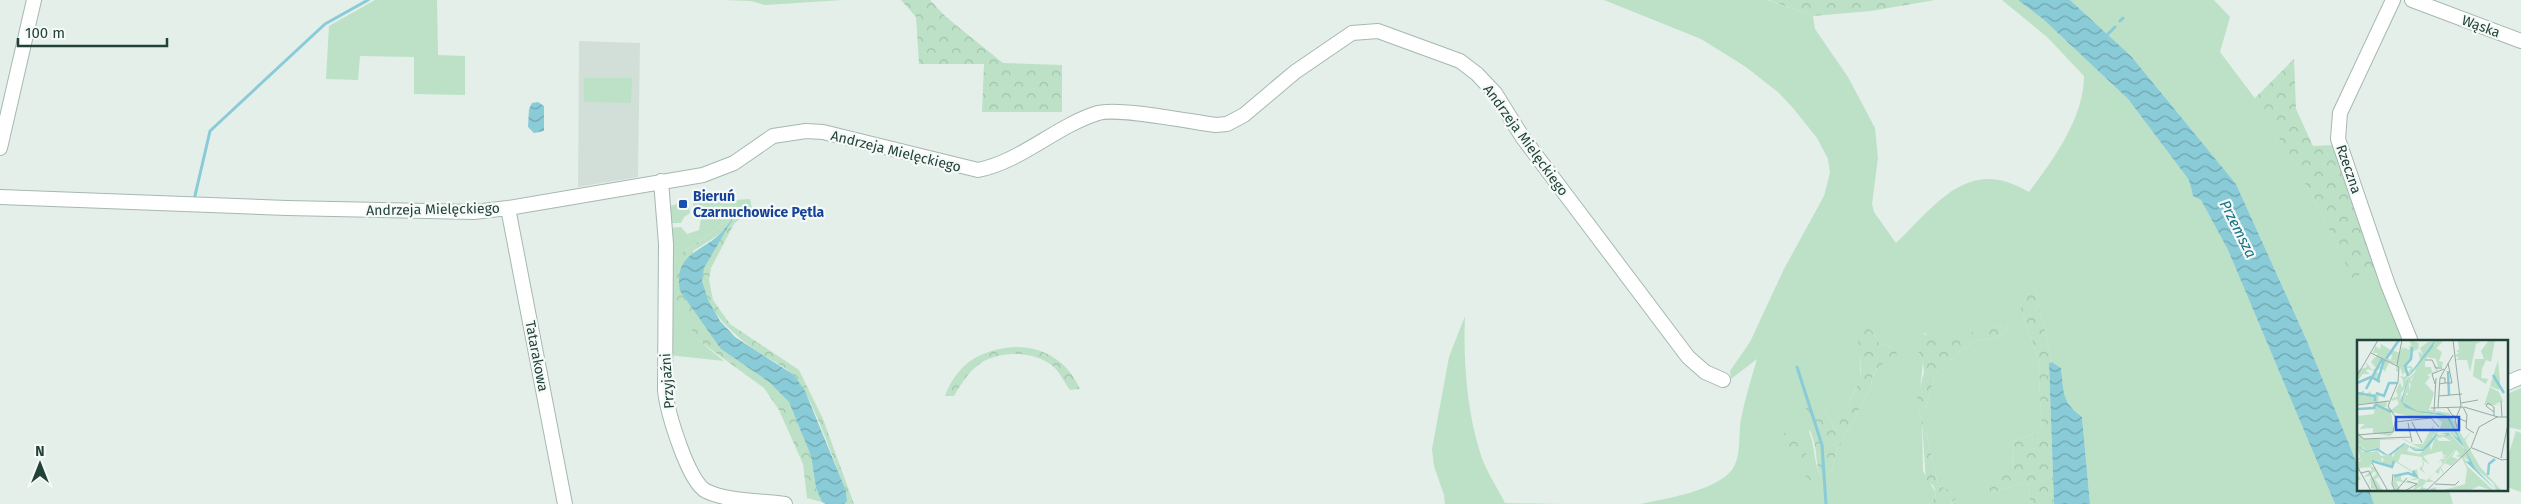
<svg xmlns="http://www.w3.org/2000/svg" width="2521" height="504" viewBox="0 0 2521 504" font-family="'Fira Sans',sans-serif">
  <defs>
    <pattern id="forest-crowns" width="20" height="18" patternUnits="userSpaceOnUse" patternTransform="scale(1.25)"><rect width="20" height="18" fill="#bce1c6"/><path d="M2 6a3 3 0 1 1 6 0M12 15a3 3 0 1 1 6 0" fill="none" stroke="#a1c2ab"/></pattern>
    <pattern id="water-waves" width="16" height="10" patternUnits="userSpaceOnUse" patternTransform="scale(1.25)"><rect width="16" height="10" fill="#89cbd7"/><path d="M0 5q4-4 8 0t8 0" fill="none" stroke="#70a6af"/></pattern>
  </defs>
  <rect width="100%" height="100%" fill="#e4efea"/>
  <path fill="#d2dfd9" d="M579 41 640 43 638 177 578 187Z"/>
  <path fill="#bce1c6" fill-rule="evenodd" d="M375 0H437L438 55 465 56V95L414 94V57L360 56 358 80 326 79 329 26Z
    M724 0H843L765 5 751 1Z
    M1604 0H1767L1813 16 1815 29 1848 77 1875 128 1878 158 1872 204 1874 212 1896 243C1937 204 1968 155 2029 192 2053 160 2084 118 2084 76L2047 37 2002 0H2018L2043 19 2128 99 2189 180 2193 196 2201 200 2228 250 2335 504H2090L2082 417C2061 400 2064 393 2061 368L2052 362 2034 286 2020 306 2038 358 2042 432 2014 441 2012 469 1991 493 2027 482 2031 504H1950L1953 502 1947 489 1938 485 1926 432V408L1935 375 1960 351 1979 339 1988 340 2006 332 2007 325H2003C1981 330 1945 348 1924 333L1919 353 1923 362 1918 407 1922 422 1923 471 1936 493 1934 500 1929 504H1641C1667 498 1712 492 1731 471 1742 458 1738 436 1741 419 1745 399 1751 379 1757 359L1731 379 1730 371 1750 342 1784 269 1824 196 1830 173 1828 159 1817 138 1793 108 1779 93 1746 67 1701 39ZM1868 325 1880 344 1895 348C1885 361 1872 369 1871 387L1836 453 1831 472 1821 477C1813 463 1816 447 1809 432L1821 405 1836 431 1861 377 1859 350Z
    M2070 0H2214L2230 17 2220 52 2263 109 2318 206 2352 277 2377 267 2405 341 2358 342V466L2307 341 2236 184 2131 56Z
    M584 78H632L631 103 584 102Z
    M750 199 752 208C722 221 700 243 672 258L698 340 724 361 668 355 669 228 681 227 687 234 699 230 701 219 694 214 693 203Z
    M677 204 678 209 689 208 690 213 684 217 681 223H668L667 207Z
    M1465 316C1463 358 1467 412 1480 452 1485 470 1497 487 1505 503L1561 504H1445L1444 495 1434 466 1432 449 1449 357Z
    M2521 388V430L2507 427V394Z
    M2516 431 2521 433V492L2507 487V459Z
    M2369 490H2449L2453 504H2374Z"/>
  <path fill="url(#forest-crowns)" d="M901 0H930L946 17 1003 63 1062 65V112H982L984 64H919L916 17Z
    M1768 0H1935L1871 11 1813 16Z
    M2294 59 2296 109 2313 146 2336 145 2377 267 2352 278 2318 206 2263 110 2253 100Z
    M752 208 734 224 711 268 709 280 713 300 730 324 799 370 823 419 854 504H844L847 500 846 491C833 460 815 402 795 377 785 366 767 358 754 349 732 334 693 299 704 267 711 250 723 234 733 218L720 234 693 251 721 349 769 382 789 402 811 456 816 488 822 502 807 498 803 464 779 410 764 388 698 340 673 298 672 258C700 243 722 221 752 208Z
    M2034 285 2052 362 2049 363 2054 504H2031L2027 482 1991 493 1987 485 2012 469 2014 441 2042 432 2038 358 2020 306Z
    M1864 324 1868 325 1880 344 1895 348 1897 356C1882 362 1872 369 1871 387L1836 453 1831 472 1821 477C1816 467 1817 457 1815 446 1812 432 1805 423 1806 407L1815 404 1821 405 1836 431C1840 420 1861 381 1861 374 1862 360 1852 334 1864 324Z
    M2003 325H2007L2006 332 1988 340 1979 339 1960 351 1935 375 1926 408V432L1938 485 1955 493 1956 498 1950 504H1929C1937 498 1937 493 1933 485L1926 481 1922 422 1918 407 1917 397 1924 373 1923 362 1916 346 1918 333 1944 339Z
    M1016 347C1045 347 1068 362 1080 389L1070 390C1064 382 1061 374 1054 367 1036 351 1001 350 981 363 969 371 961 384 954 396H945C958 362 982 349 1016 347Z
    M1782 433C1804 432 1807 461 1815 477L1813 484 1809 482C1801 466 1790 453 1781 438Z"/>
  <path fill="url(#water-waves)" d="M2018 0H2070L2131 56 2236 184 2307 341 2358 466V490H2369L2374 504H2335L2228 250 2201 200 2193 196 2189 180 2128 99 2043 19Z
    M538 102 544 106V131L534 133 528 127 529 109 532 103Z
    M735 215 704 268 702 281 708 300 720 321 735 337 794 375 805 391 846 491 847 501 844 504H826L822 502 816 488 811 456 789 402 769 382 721 349 680 291C674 254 698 254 720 234 725 229 730 221 735 215Z
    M2052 362 2061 368C2064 392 2061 401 2082 417L2090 504H2054L2049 363Z"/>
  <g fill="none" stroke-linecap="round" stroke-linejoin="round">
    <path stroke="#89cbd7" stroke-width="3" d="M2120 21 2123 18
      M2105 37 2115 27
      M194 200 210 131 325 24 368 0
      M1797 367 1822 445 1826 504"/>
    <g stroke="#a6b8b1" stroke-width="16">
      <path id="minor" d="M2393 0 2340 113 2338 139 2388 285 2411 342
        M2412 0 2521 41
        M0 148 34 0
        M661 181 666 244 665 390C667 411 688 482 706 491 729 502 760 500 785 504
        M0 197 287 208 474 212 508 208 703 175 734 163 773 136 806 131 823 132 978 170C1022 161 1056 126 1098 113 1118 107 1192 122 1216 125L1227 124 1244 115 1295 72 1352 33 1378 31 1460 61 1477 74 1495 93 1523 138 1688 357 1705 372 1723 380
        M508 208 565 504
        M2507 383 2521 377"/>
    </g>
    <use href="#minor" stroke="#fff" stroke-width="14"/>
  </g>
  <rect fill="#1a4fb4" stroke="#f5faf8" stroke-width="2" x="678" y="199" width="10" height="10" rx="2.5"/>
  <g text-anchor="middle" stroke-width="4.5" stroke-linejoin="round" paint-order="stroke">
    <g font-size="14" fill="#224239" stroke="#f5faf8">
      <text transform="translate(2481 26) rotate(20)" y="5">Wąska</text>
      <text transform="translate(1526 140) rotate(54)" y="5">Andrzeja Mielęckiego</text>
      <text transform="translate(896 151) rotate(14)" y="5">Andrzeja Mielęckiego</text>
      <text transform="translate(2349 169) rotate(71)" y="5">Rzeczna</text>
      <text transform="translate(433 209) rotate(-1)" y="5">Andrzeja Mielęckiego</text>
      <text transform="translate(537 356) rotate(79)" y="5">Tatarakowa</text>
      <text transform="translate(667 381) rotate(-94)" y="5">Przyjaźni</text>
    </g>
    <g font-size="14" font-weight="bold" fill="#164399" stroke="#f5faf8" text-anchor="start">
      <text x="693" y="201">Bieruń<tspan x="693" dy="16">Czarnuchowice Pętla</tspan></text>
    </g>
    <g font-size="15" font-style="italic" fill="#177283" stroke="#f5faf8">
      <text transform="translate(2238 229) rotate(63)" y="5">Przemsza</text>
    </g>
  </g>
  <g transform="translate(2357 340)">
    <rect width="151" height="151" fill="#e4efea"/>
    <path d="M43 0 35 10 43 13 39 26 38 20H34L35 16 38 18 35 15H33L29 20 32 22 28 31 31 34 24 28 17 32 22 33 23 42 27 34 23 42 14 38 11 42 17 31 11 29 9 31 13 34H6L1 40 0 30 10 27 9 22 15 30 25 25 24 15 20 23 16 22 21 13H16L18 6 23 9 24 4 35 11ZM53 0 62 3 61 11 66 15 63 8 71 2 87 0 68 20V27H74L75 32 79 31 76 25 81 28 80 31 70 35 73 37 68 43 77 53 72 70 92 73 107 99 115 91 108 100 110 104 123 127 145 151H140L136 143 118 128 93 79 90 77 79 72 65 73 89 76 101 99 93 93 82 92 76 96 72 105 66 109 64 110H60L56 109 53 106 65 109 45 99 23 100V110L18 108 9 111 5 107V110L6 112H16L20 110 24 116 35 114 36 118 39 108 49 104 52 107 50 111 62 114 73 105 74 111 78 96 82 101H94L87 97 80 98V95L93 94 108 109 114 124 107 116 110 126 137 151 122 146 111 151H77L72 149 79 147V150L83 151 108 144 110 129 105 118 99 116 103 114 99 110 95 117 101 119 94 126 88 123 84 127 88 137 83 128 82 134 78 132 98 111V110L85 124 84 120 79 124 84 119H89L85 117 90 116 86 115 85 111 66 116 73 125 66 120 67 124 65 129 69 134 62 129 66 125 65 117 44 114 41 122 55 131 60 129 61 136 55 137 60 133 53 131 39 122 33 128 25 123 27 119 24 118 25 122 18 120 13 126 18 128 22 137 18 139 26 151 14 148V139L10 151 13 139 20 134 17 131 13 136 7 137 15 130 13 127 3 128 1 135 4 139 0 141 1 122 5 120H0L3 117 0 105 4 106 0 103 1 92 6 99H47L56 104H66L76 85 77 90 83 89 85 82 76 76 57 77 34 72 37 92 33 96 16 93V88L2 89 8 84H1L0 76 17 74 18 63 0 64V51L3 53 7 50V57L13 51 15 55 19 53 28 55 22 54 21 62H30L29 67 25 68 30 71V67L34 70 42 64 40 59 36 61 34 59 41 56 39 51 43 42 45 47H49L44 53 43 60 45 54V60L49 59 54 44 51 42 55 40 59 29 52 36 63 20 61 9 53 13 54 18 48 26 52 27H48L51 36 47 41 43 36 48 37 50 34 47 32 46 36 43 27H39L47 7 52 10 53 8 50 6 54 7ZM77 133 72 139 78 142H69L65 147 71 149 68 151H62L64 146 56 151 59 144 39 141 43 150 39 151 36 144 37 136 44 135V140L60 144 62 139 57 140 53 139 61 138 69 140 67 143Z" fill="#bce1c6"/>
    <path d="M101 0 124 2 119 4 113 32 110 20H98L102 18 98 16 102 12H99L102 9ZM132 0H138L134 22 129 20 125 29 124 38 131 39 129 44 116 36 118 19H127L124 11ZM84 5 79 8 85 12 82 21 86 22 85 27H81L79 19 70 17 77 10 72 12ZM45 7 49 16 45 20 46 24 41 26 42 32 39 31 40 22 37 24 25 18V25L22 24 19 28 14 22 18 17 20 23 21 16 38 21 35 15 39 16V22ZM141 20 143 42 142 50 133 46ZM54 26 57 30 51 36 49 41 61 29 52 42V52L49 54 52 59 46 61 48 64 54 62 57 69 64 71H61L49 66 45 61 49 47 46 48V40L54 28H51L47 27ZM133 47 142 52 146 61 138 64 143 65H127Z" fill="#bce1c6"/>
    <path d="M78 0 76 6 75 8 52 36 45 62 60 71 82 73 88 75 93 79 118 128 140 151 108 121 113 122 107 107 94 94 87 97 90 94H81L73 105 66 111H58L48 104 34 115H30L26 114 20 110 10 112H8L0 105 9 111 20 108 31 115 47 103 59 110 66 109 79 94 91 93V86V93L101 98 89 76 61 72 48 67 44 61 52 35Z" fill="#89cbd7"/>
    <path fill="none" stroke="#89cbd7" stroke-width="2.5" d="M29 19 42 0M91 31 92 55M136 35 147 53M51 36 48 26 54 19 55 7M21 40 27 20M0 43 14 37 23 42M9 49 25 19M0 53 18 56V61M19 53 27 56 32 43H40M18 64 34 72M1 69 17 68 18 65M15 121 35 127 37 121M131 135 132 124 138 119M37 136 51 133 59 136 56 131"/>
    <path fill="none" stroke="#96aaa3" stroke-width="1" d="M96 0 104 66M68 20H75L79 28H85M40 25 45 0M0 36 21 0M88 43H95L91 23M78 44 75 34 87 29M82 44 88 43V38H83M82 56 105 54M144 61 145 77M104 63 121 60M0 65 32 61M90 67 95 75 110 82M107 67 141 77M74 68 106 67 110 75 109 88 117 93M81 68 83 38 96 15M77 71 79 38M137 76V67L131 63 129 66 137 72M38 82 74 78 82 87M55 82 65 103M51 83 55 102M100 87 98 80 104 66M0 95 36 92 39 78 31 66 41 42 42 27 14 13M2 95 7 99 54 97M115 108 145 120 152 119M144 118 152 79M15 123 31 151M0 126 14 151M4 133 12 131 21 151M36 134 35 144 38 151M78 144 98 145 102 141M39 151 50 138M48 151 60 144 50 141M69 151 114 108 122 87 140 77H152"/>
    <path fill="#1d4ed8" fill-opacity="0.15" stroke="#1d4ed8" stroke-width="2.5" d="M39 77H102V90H39Z"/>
    <rect width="151" height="151" fill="none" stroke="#224239" stroke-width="2.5"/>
  </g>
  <g transform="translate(40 464)" stroke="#f5faf8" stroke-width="4" paint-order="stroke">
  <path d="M0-4L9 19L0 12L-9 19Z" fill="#224239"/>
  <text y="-8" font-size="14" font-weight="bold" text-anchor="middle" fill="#224239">N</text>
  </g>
  <path d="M18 38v8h149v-8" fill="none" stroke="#224239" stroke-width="2.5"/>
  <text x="25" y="38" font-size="15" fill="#224239" stroke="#f5faf8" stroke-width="4" paint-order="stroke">100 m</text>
</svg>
